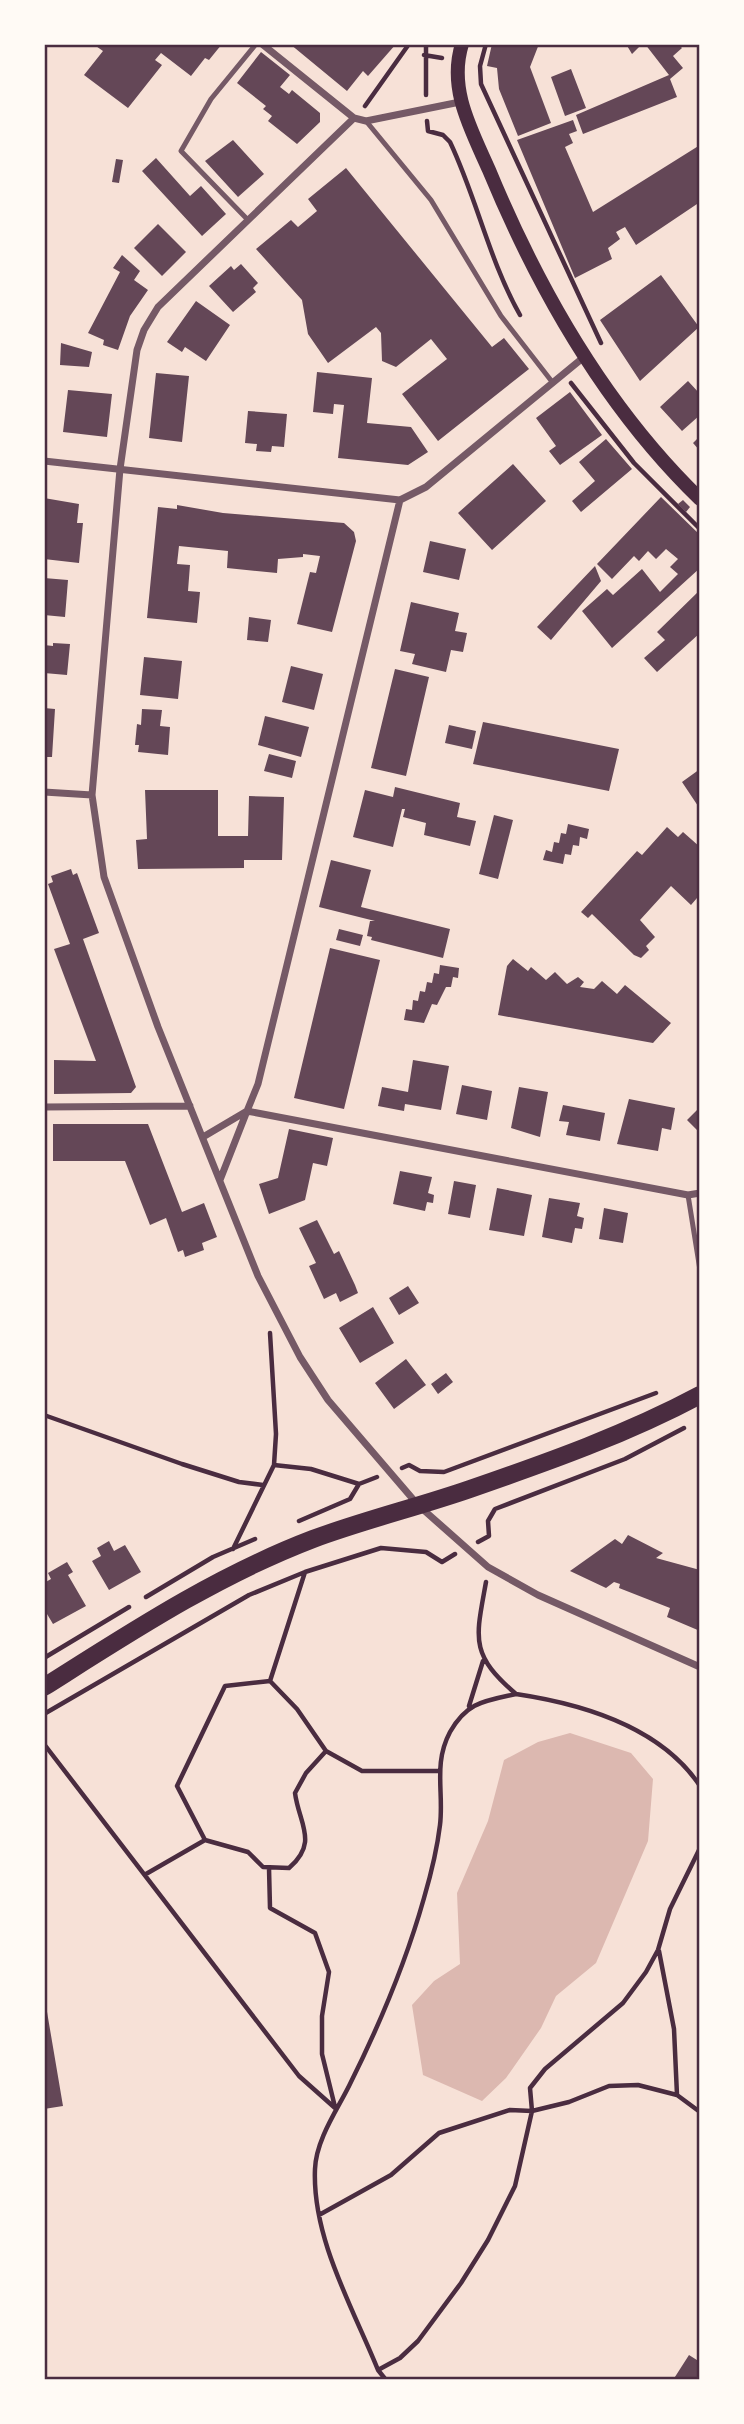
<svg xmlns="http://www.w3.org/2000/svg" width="744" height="2424" viewBox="0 0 744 2424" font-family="'Work Sans',sans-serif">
  <rect width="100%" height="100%" fill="#f7e1d7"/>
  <path fill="#dcb8b0" d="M570 1733 631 1753 653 1779 648 1841 596 1963 556 1996 541 2028 506 2078 482 2101 423 2075 412 2005 434 1981 460 1964 457 1893 488 1821 504 1760 538 1742Z"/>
  <path fill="#644757" d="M93 44H222L209 60 205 58 191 76 161 53 155 60 162 65 128 108 84 75 103 51Z
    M290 44H396L368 76 363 71 347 91Z
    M492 44H539L530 67 551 123 518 136 499 89 497 68 487 66Z
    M626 44H642L632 54Z
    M645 44H678L682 48 673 56 683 68 670 79 677 97 583 134 576 115 669 75Z
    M261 52 290 75 280 87 289 94 292 90 320 113V122L297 144 268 121 272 116 263 109 266 106 237 83Z
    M571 69 586 108 565 116 551 77Z
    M573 120 577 131 569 134 573 143 565 147 593 212 700 145V202L636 245 625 227 616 232 620 239 608 248 612 259 575 278 517 140Z
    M233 140 264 174 238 197 205 161Z
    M156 158 190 196 201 186 226 214 202 236 142 171Z
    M116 159 123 160 119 183 112 182Z
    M346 168 492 347 504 338 529 369 438 441 402 394 447 359 431 339 396 367 382 361 381 333 376 327 328 363 308 334 302 300 256 249 291 220 298 227 317 211 308 199Z
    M158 224 186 252 162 276 134 248Z
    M122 255 140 271 134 280 148 290 130 316 118 350 103 345 104 340 88 333 120 272 113 268Z
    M241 264 258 283 253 288 256 292 233 312 209 286 231 266 234 270Z
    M661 275 699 327 640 381 600 320Z
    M196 301 230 325 206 361 185 347 182 352 167 342Z
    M61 343 92 352 89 367 60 365Z
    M317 372 372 378 367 423 411 427 428 452 408 465 338 458 344 405 334 404 333 414 313 412Z
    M156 373 189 376 182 442 149 438Z
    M688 381 700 394V415L682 431 660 407Z
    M68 390 112 394 107 437 63 432Z
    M570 392 602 435 560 465 549 451 556 446 536 418Z
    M248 411 287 414 284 447 272 446 271 452 256 451 257 444 245 443Z
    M700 436V451L693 443Z
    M606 439 632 469 581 512 572 501 595 481 579 462Z
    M513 464 546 501 492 550 458 513Z
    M661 497 700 535V568L612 648 582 611 607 589 613 595 642 569 660 592 678 574 670 567 678 559 666 549 656 559 648 551 639 561 634 556 612 579 597 564Z
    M44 498 79 504 77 523H83L79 563 44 559Z
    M683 500 690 507 686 512 678 504Z
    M177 505 223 513 344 523 354 532 356 541 332 632 297 624 310 572 316 573 320 556 303 554V557L278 559 277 573 227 568 228 551 179 546 177 564 190 565 188 591 200 592 197 623 147 618 158 507 177 509Z
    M430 541 466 549 459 580 423 572Z
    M595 566 601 581 551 640 537 627Z
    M44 578 68 580 65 617 44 615Z
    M700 590V633L657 672 644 658 665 640 657 632Z
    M411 602 459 613 455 631 467 633 463 652 451 650 446 672 412 664 415 654 400 651Z
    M249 617 271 620 268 642 247 640Z
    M53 643 70 644 67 675 44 673V645L53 646Z
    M144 657 182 661 178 699 140 695Z
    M291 666 323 674 314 710 282 702Z
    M395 669 429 677 406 776 371 768Z
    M44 708 55 709 52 757H44Z
    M142 709 162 710 160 726 170 727 168 755 138 752 139 745H135L137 724 141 725Z
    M265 716 309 727 301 757 258 745Z
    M483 722 619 749 609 791 473 764Z
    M449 725 476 731 472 749 445 743Z
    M269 754 296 761 292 778 264 771Z
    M700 769V809L682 782Z
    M395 787 460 803 457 817 476 821 470 846 424 835 426 823 403 817 405 809H402L393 847 353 837 365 790 393 797Z
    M145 790H218V836H248L249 796 284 797 282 860H244V868L138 869 136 840 147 839Z
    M494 815 513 820 498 879 479 874Z
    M568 824 589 829 587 839 580 837 579 846 573 845 571 855 565 854 563 864 543 860 546 850 552 852 554 842 559 843 561 833 566 834Z
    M667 827 678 837 683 832 700 847V902L697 898 691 905 671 886 640 920 655 937 646 946 649 950 641 958 634 955 592 914 588 918 581 912 637 851 642 855Z
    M331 860 371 870 361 907 450 929 443 958 371 940 372 937 367 936 370 921H375L319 907Z
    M71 869 73 875 77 873 99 933 83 939 136 1087 131 1093 54 1094V1060L96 1061 54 949 70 944 48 884 53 882 51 876Z
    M339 929 363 935 360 946 336 940Z
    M330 948 380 960 344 1109 294 1098Z
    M513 959 528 971 531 967 546 980 555 972 567 984 578 977 584 982 580 987 594 989 602 981 617 994 625 985 671 1023 653 1043 498 1015 507 966Z
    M440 965 459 968 458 978 453 977 451 987H446L437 1005 432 1004 424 1023 404 1020 406 1009 412 1010 413 1000 418 1001 420 991 425 992 427 982 432 983 434 973 439 974Z
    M413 1060 449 1066 441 1110 405 1104 404 1111 378 1106 382 1087 408 1092Z
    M462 1085 492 1091 487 1120 456 1114Z
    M519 1087 548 1092 540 1137 511 1128Z
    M629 1099 675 1108 671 1130 662 1128 658 1151 617 1144Z
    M563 1105 605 1113 600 1141 566 1135 569 1122 559 1121Z
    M700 1107V1133L687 1120Z
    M53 1124H148L182 1212 204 1203 217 1237 202 1243 204 1250 185 1257 183 1250 178 1252 166 1218 150 1225 125 1161H53Z
    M289 1129 333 1138 327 1166 313 1163 305 1200 269 1214 259 1184 278 1178Z
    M400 1171 432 1177 428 1193 434 1195 433 1203 427 1202 425 1211 393 1204Z
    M454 1181 476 1185 470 1218 448 1214Z
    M497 1188 532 1195 524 1236 489 1230Z
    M549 1198 580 1203 577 1216 584 1218 582 1229 575 1228 572 1243 542 1237Z
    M604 1208 628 1213 623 1243 599 1239Z
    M317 1220 334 1254 339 1251 355 1285 358 1293 340 1302 336 1293 324 1299 309 1266 316 1263 299 1228Z
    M408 1286 419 1303 399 1315 389 1298Z
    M373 1307 394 1343 360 1363 339 1328Z
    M406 1359 426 1385 394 1409 375 1383Z
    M446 1373 453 1382 438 1394 431 1384Z
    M628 1535 663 1553 656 1558 700 1570V1631L667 1617 670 1608 619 1588 620 1584 614 1582 606 1588 570 1571 615 1539 622 1544Z
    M109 1541 114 1551 125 1545 141 1572 109 1590 92 1561 101 1556 97 1548Z
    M67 1562 73 1572 68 1575 86 1606 53 1624 44 1609V1583L51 1579 48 1573Z
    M44 1994 63 2106 44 2109Z
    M689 2355 700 2362V2380H673Z"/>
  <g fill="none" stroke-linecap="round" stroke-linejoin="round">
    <path stroke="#4a2c40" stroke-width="4.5" d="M486 44 480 66 481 84 601 343
      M424 55 442 58
      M426 95V44
      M365 106 409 44
      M427 121 428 131 443 135 450 142C477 199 489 260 520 315
      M571 383 634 463 700 529
      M44 1415 182 1464 239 1482 263 1485
      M274 1465 311 1469 359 1484 377 1477
      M402 1468 409 1465 420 1471 444 1472 656 1393
      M299 1521 350 1499 359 1484
      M478 1542 489 1536 488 1521 495 1509 625 1459 684 1428
      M233 1549 274 1465 276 1434 270 1333
      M305 1572 270 1681 297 1709 326 1751 362 1771H438
      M146 1597 213 1557 255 1539
      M44 1658 129 1607
      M270 1681 225 1686 177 1786 205 1840 248 1852 263 1867 289 1868C319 1842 299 1824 295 1793L306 1773 326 1751
      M516 1694C583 1704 661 1727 700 1786
      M469 1706 483 1661
      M44 1714 249 1595 305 1572 381 1548 426 1552 442 1562 455 1554
      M44 1744 299 2076 335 2108
      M269 1868 270 1908 315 1933 329 1972 322 2016V2054L335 2107
      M146 1874 205 1840
      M659 1951 674 2029 677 2095
      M319 2215 391 2175 439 2133 510 2110 532 2111 569 2102 609 2086 638 2085 677 2095 700 2112
      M378 2370 400 2358 418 2341 461 2283 488 2240 515 2186 532 2111 530 2088 545 2069 623 2003 646 1972 658 1950 670 1909 700 1848
      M386 2380 378 2370C353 2308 312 2238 315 2169 316 2140 337 2110 349 2086 379 2026 406 1962 424 1898 431 1874 437 1850 440 1825 444 1792 433 1764 450 1732 467 1702 484 1701 516 1694 469 1654 476 1638 486 1582"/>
    <path stroke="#755966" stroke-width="5" d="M366 121 431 200 501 316 553 383
      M247 219 181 151 211 99 256 44
      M688 1195 700 1270"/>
    <path stroke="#755966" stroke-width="7" d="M262 44 354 118 366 121 460 102
      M354 118 158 307 144 330 137 350 120 469 92 795 104 877 158 1027 258 1276 300 1357 328 1400 418 1505 488 1567 538 1595 700 1667
      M44 461 400 500
      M44 792 92 795
      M44 1107 190 1106
      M203 1137 247 1111 258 1084 400 500 426 487 584 357
      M220 1180 247 1111 688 1195 700 1193"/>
    <path stroke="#4a2c40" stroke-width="14" d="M462 44C448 89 471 129 489 170 539 291 605 407 700 499"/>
    <path stroke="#4a2c40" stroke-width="18" d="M44 1687C131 1632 216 1576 313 1539 364 1520 418 1507 470 1489 548 1462 627 1434 700 1395"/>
  </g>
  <rect width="744" height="2424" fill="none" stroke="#fffaf5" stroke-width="91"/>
  <rect x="46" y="46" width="652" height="2332" fill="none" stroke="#4a2c40" stroke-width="2.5"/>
</svg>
